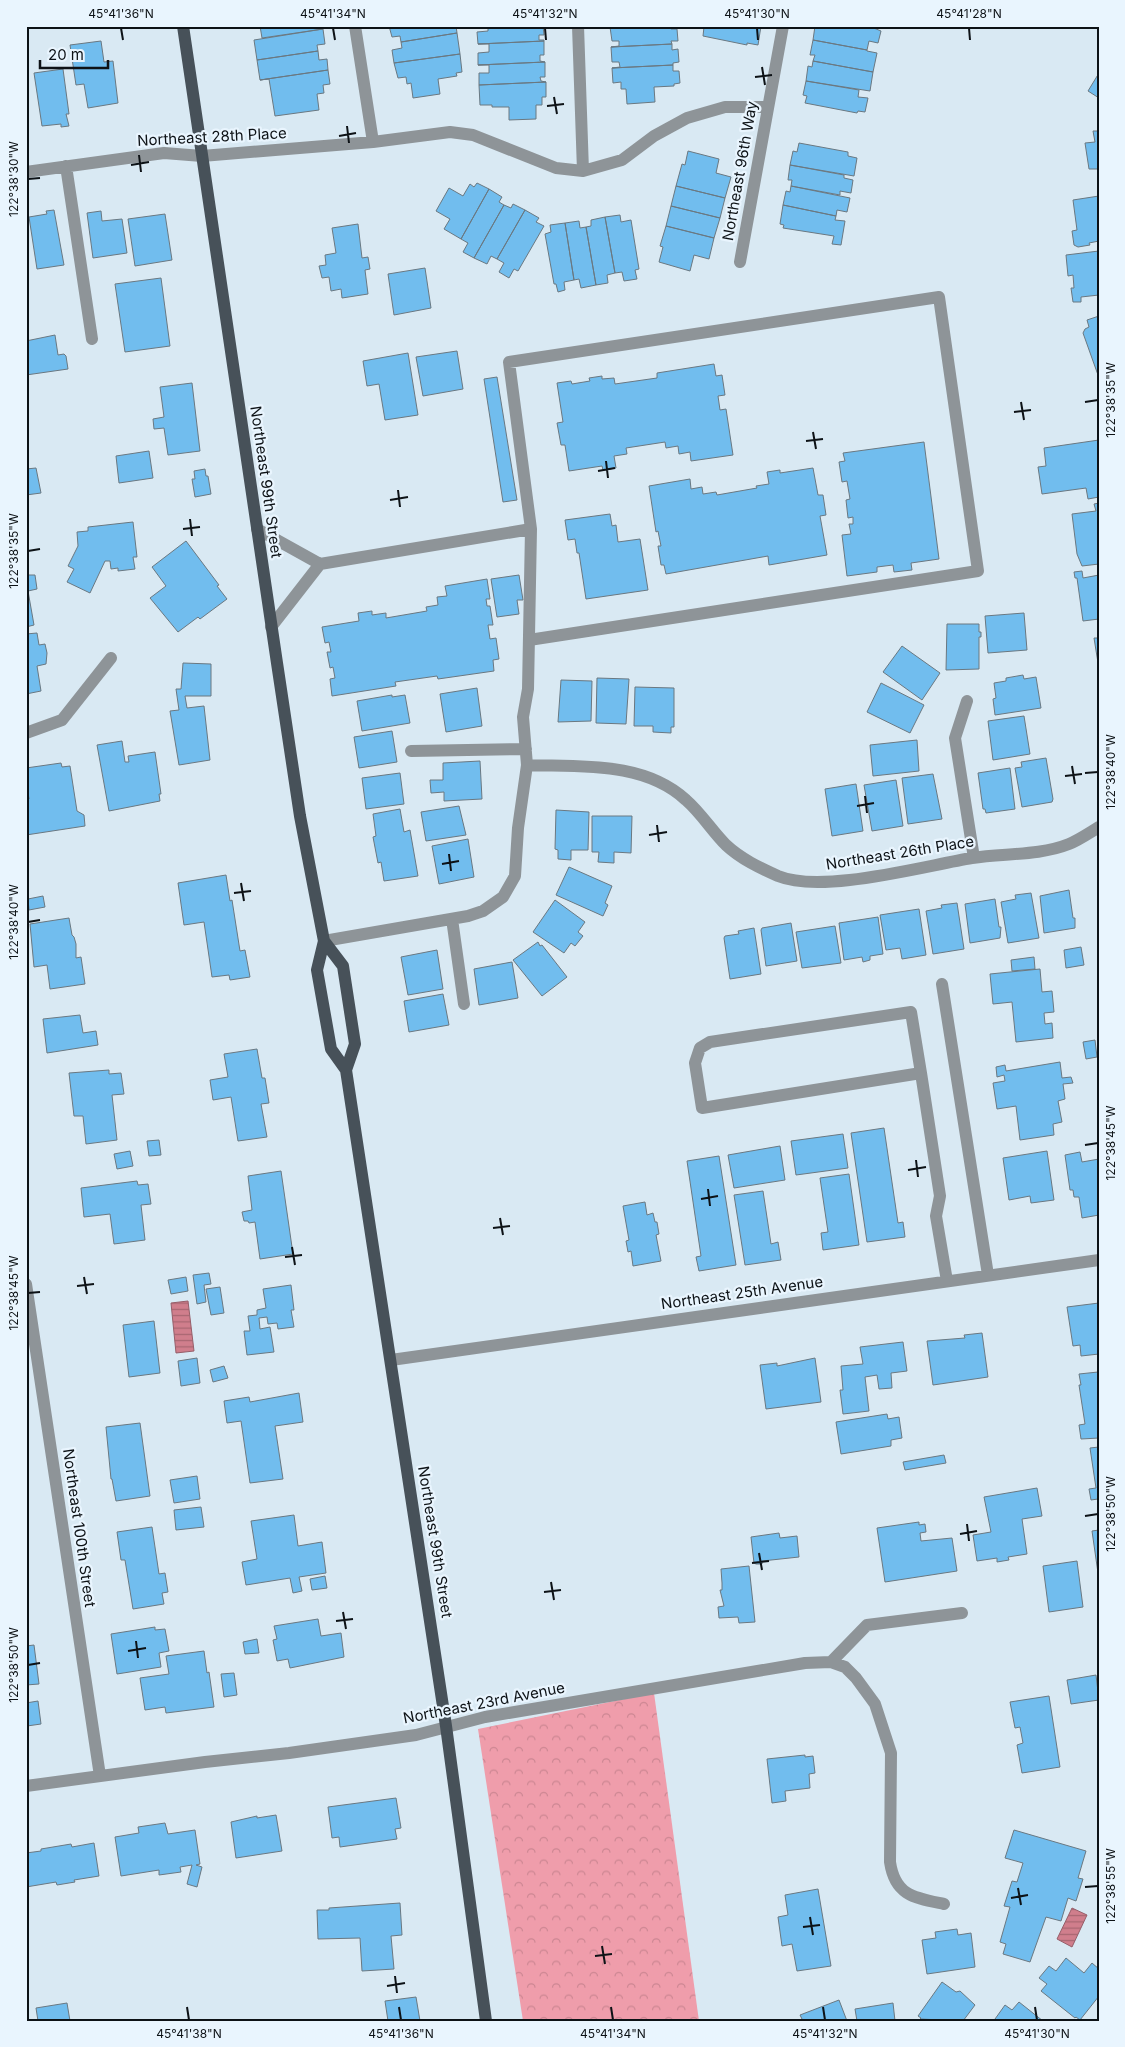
<svg xmlns="http://www.w3.org/2000/svg" width="1125" height="2047" viewBox="0 0 1125 2047" font-family="Inter,sans-serif">
  <defs>
    <pattern id="forest-crowns" width="20" height="18" patternUnits="userSpaceOnUse" patternTransform="scale(1.25)"><rect width="20" height="18" fill="#ef9dab"/><path d="M2 6a3 3 0 1 1 6 0M12 15a3 3 0 1 1 6 0" fill="none" stroke="#cc8692"/></pattern>
    <pattern id="water-rules" width="6" height="5" patternUnits="userSpaceOnUse" patternTransform="scale(1.25)"><rect width="6" height="5" fill="#d07e8c"/><path d="M0 2.5h6" fill="none" stroke="#a76671"/></pattern>
  </defs>
  <rect width="100%" height="100%" fill="#d9e9f3"/>
  <path fill="url(#forest-crowns)" d="M654 1693 699 2021H523L478 1729Z"/>
  <path fill="url(#water-rules)" stroke="#965e69" d="M188 1301 194 1351 176 1353 171 1303Z
    M1072 1908 1087 1915 1072 1947 1057 1939Z"/>
  <path fill="#71bdee" stroke="#6a7881" d="M260 26H322L323 29 262 38Z
    M389 26H456L457 33 401 42 400 36 392 37Z
    M488 26H543L544 35H539V40H544V41L478 44 477 32 488 31Z
    M671 26V29H677L678 41H671L672 44 611 47 619 46V41H612L610 27Z
    M761 26 758 45 747 43V45L703 36 704 27H701Z
    M815 26H869L881 31 878 43 869 41 867 50 813 40Z
    M323 29 325 44 317 45 318 51 257 60 254 40Z
    M457 33 460 54 394 63 392 50 402 48 401 42Z
    M813 40 867 50V51L877 53 873 72 813 61 815 55H810Z
    M101 41 104 62 113 61 118 103 88 108 84 84 76 85 70 45Z
    M544 41V55H540V61L545 62 478 65V53L489 52V44H478Z
    M672 44V50L678 49 679 62 673 63V65L612 68 620 67 619 62H612L611 47Z
    M318 51 319 60 327 59 328 70 260 80 257 60Z
    M460 54 462 72 456 73 457 76 438 79 440 94 413 98 411 83 407 84 406 77 398 78 394 63Z
    M813 61 873 72 870 91 806 81 808 66 812 67Z
    M545 62V77H540L541 81 546 82 479 85V73H489V65H478Z
    M673 65V71H679L680 83 674 84V86L654 87 655 102 627 104 626 89H621V82L613 83 612 68Z
    M63 69 69 114H66L69 126 61 127V124L42 126 34 73Z
    M328 70 330 84 323 85 324 93 317 94 319 110 275 116 269 79 260 80Z
    M1099 73V98L1088 91Z
    M806 81 859 90 858 97 868 98 865 112 858 111 857 113 805 103 807 96 803 95Z
    M546 82V97H542V105H536V119L509 120V107H492V105H480L479 85Z
    M1093 131H1099V169H1089L1085 143 1095 142Z
    M799 143 848 152V156L857 158 854 176 790 165 793 151 797 152Z
    M688 151 719 159 716 173 731 177 725 198 676 186 682 164 685 165Z
    M790 165 844 175V178L853 180 851 193 840 191V195L791 186 792 180H788Z
    M477 183 489 189 461 239 444 229 450 219 436 211 449 188 463 196 470 184 474 187Z
    M676 186 725 198 720 218 671 206Z
    M791 186 850 198 847 212 837 210 836 216 783 205 786 191 790 192Z
    M489 189 502 197 499 202 504 205 474 258 463 252 468 243 461 239Z
    M1099 196V241L1089 243 1090 245 1078 247 1074 245 1072 231 1077 230 1073 200Z
    M513 204 525 210 497 259 491 256 487 264 474 258 504 205 511 208Z
    M783 205 836 216 835 220 845 221 841 245 832 244 834 236 783 228 784 225 780 224Z
    M671 206 720 218 714 238 666 226Z
    M54 210 64 265 37 269 29 217 47 214 46 211Z
    M525 210 539 218 536 222 544 226 518 271 514 269 509 278 499 272 504 263 497 259Z
    M101 211 102 221 122 219 127 253 93 258 87 213Z
    M165 214 172 260 135 266 128 219Z
    M620 215 621 222 631 220 639 269 635 270 637 279 624 281 622 272 615 273 605 217Z
    M605 217 615 273 607 275 608 283 596 285 586 227 591 226V220Z
    M579 221 580 228 586 227 596 285 581 288 579 279 574 280 565 223Z
    M565 223 574 280 564 282 565 290 558 292 556 284H554L545 234 551 232 550 225Z
    M358 224 362 258 368 257 370 269 365 270 368 294 342 298 341 289 331 291 329 277 322 278 319 266 326 265 325 255 336 253 332 228Z
    M666 226 714 238 709 259 694 255 690 271 659 262 663 247 660 246Z
    M1099 251V295L1081 297V302H1073L1071 288H1074L1073 275 1068 276 1066 255Z
    M425 268 431 308 394 315 388 274Z
    M161 278 170 346 125 352 115 284Z
    M1099 316V374L1098 375 1083 333 1085 329 1089 327 1087 320Z
    M55 335 58 355 64 354 66 356 68 369 26 375V341Z
    M457 351 463 389 423 396 416 357Z
    M408 353 418 415 385 420 379 384 367 386 363 361Z
    M714 364 716 376 722 375 725 395 718 396 720 410 726 409 733 455 691 461 690 452 679 454 678 446 666 448 665 442 626 448 627 454 614 456 616 468 603 470 602 466 569 471 565 445H561L557 423 563 422 557 383 571 381 572 384 590 381 589 378 602 376V379L614 378 615 384 657 378V373Z
    M497 377 517 500 503 502 484 379Z
    M192 383 200 451 168 455 164 428 154 429 153 419 164 417 160 387Z
    M1099 440V497L1088 499 1086 488 1042 494 1038 467 1046 466 1044 448Z
    M924 442 939 559 911 563 912 570 894 572 893 565 877 567V572L847 576 842 535 851 534 849 524H853V517L848 518 846 500 850 499 847 481 842 482 839 462 845 461 843 453Z
    M149 451 153 478 119 483 116 456Z
    M36 468 41 493 26 495V469Z
    M813 468 818 495H823L826 515 820 516 827 555 769 565 768 556 666 574 664 565H661L658 546H661L658 531 656 532 649 486 690 479 691 489 702 487 703 494 716 492 717 495 757 488 756 486 769 484 767 472 780 470V473Z
    M205 469 206 476H208L211 494 195 497 192 479H195L194 471Z
    M1099 503V564L1082 566 1077 554 1072 514 1096 511 1094 504Z
    M610 514 612 526 616 525 618 542 640 539 648 590 586 599 579 553H577L575 539 568 540 565 520Z
    M133 522 137 557H133L135 569 118 571V568L111 569 110 561H105L90 593 67 582 74 569 68 566 78 546 77 532 88 531V527Z
    M186 541 219 585 217 586 227 599 200 619 198 617 178 632 150 598 166 586 152 567Z
    M1082 571 1083 578 1099 575V619L1083 621 1077 578H1075L1074 572Z
    M26 575H35L37 589 28 591 34 625 26 627Z
    M519 575 523 600H517L519 614 497 617 491 579Z
    M487 579 490 599H486L487 606H490L493 625H488L490 639 496 638 499 659 493 660 494 671 438 679 437 676 395 682 396 686 332 696 330 679 335 678 333 667 330 668 327 652H331L329 642 325 643 322 627 359 621 358 613 372 611V615L386 613V618L427 611 426 607 438 605 437 597 447 596 445 586Z
    M1024 613 1027 650 988 653 985 616Z
    M947 624H979V632H981V637H979V669L946 670Z
    M37 633 39 645 45 644 47 653 46 664 37 666 41 691 26 694V634Z
    M1094 638H1099V669Z
    M902 646 940 673 922 700 883 672Z
    M183 663 211 664V696H185L187 708 204 706 210 760 179 765 170 711 179 710 176 689H181Z
    M1023 675 1024 679 1036 677 1041 708 995 715 993 699 996 698 994 683 1006 681V678Z
    M597 678 629 679 626 724 596 723Z
    M561 680 592 681 591 721 558 722Z
    M881 683 924 705 910 733 867 712Z
    M635 687 674 688V727H671V733L653 732V726H634Z
    M477 688 482 726 446 732 440 694Z
    M392 695V697L405 695 410 723 362 731 357 701Z
    M1024 716 1030 754 993 760 988 721Z
    M392 731 397 762 359 768 354 737Z
    M917 740 919 771 873 776 870 745Z
    M122 741 125 762H129L128 756 155 752 161 794H159L160 801 109 811 97 745Z
    M1046 758 1053 799 1052 802 1022 807 1015 768 1022 767 1021 762Z
    M480 761 482 799 444 801V792L431 793 430 780H443V763Z
    M61 763 62 767 70 766 77 811 84 815 85 826 26 835V799H29L28 793H26V768Z
    M1010 768 1015 809 986 813 985 809H983L978 773Z
    M400 773 404 804 366 809 362 778Z
    M933 774 942 819 908 824 902 778Z
    M896 780 903 826 872 831 864 785Z
    M856 784 863 831 832 836 825 789Z
    M459 806 466 835 426 841 421 812Z
    M400 809 404 832 410 830 418 876 384 881 381 862 378 863 373 837 376 836 373 814Z
    M556 810 589 812 588 850H571V860L558 859V850L555 849Z
    M592 816H632L631 853 614 852V863L598 862 599 852H592Z
    M468 839 474 877 439 884 432 846Z
    M569 867 612 886 605 903 608 905 603 916 556 895Z
    M226 875 230 901 232 900 240 951 245 950 250 977 230 980 229 975 212 977 204 922 184 925 178 883Z
    M1069 890 1073 918H1075V928L1044 933 1040 896Z
    M1031 893 1039 938 1008 943 1001 902 1016 899 1015 895Z
    M43 896 45 907 29 910 28 899Z
    M995 899 999 927H1001L1000 938 970 943 965 904Z
    M555 900 585 922 578 932 583 936 575 946 571 943 564 953 533 932Z
    M957 903 964 949 933 954 926 911 942 908 941 905Z
    M919 909 926 955 902 959 900 948 886 950 880 915Z
    M878 917 883 954 870 956V960L863 962 862 957 844 960 839 923Z
    M69 918 72 935 74 937 76 944V958L81 957 85 984 50 989 47 965 34 967 30 924Z
    M791 923 797 961 766 966 761 930 762 928Z
    M835 926 841 963 802 968 796 932Z
    M754 928 761 974 730 979 724 938 725 936 739 934 738 931Z
    M538 942 540 946 542 945 567 977 542 996 513 960Z
    M1081 947 1084 965 1066 968 1064 950Z
    M437 950 443 989 408 995 401 957Z
    M1034 957 1035 969 1012 971 1011 960Z
    M512 962 518 998 479 1005 474 969Z
    M1040 969 1042 992 1052 991 1054 1012 1044 1013 1045 1024 1052 1023 1053 1038 1016 1042 1012 1002 993 1004 990 974Z
    M443 994 449 1025 409 1032 404 1001Z
    M80 1015 83 1033 96 1031 98 1045 47 1053 43 1019Z
    M1095 1040 1097 1057 1086 1059 1083 1042Z
    M257 1049 262 1078H265L269 1103 261 1104 267 1137 238 1141 231 1097 213 1100 210 1080 228 1077 224 1054Z
    M1060 1062 1062 1078 1071 1077 1073 1083 1063 1084 1065 1099 1058 1101 1062 1122 1053 1124 1054 1135 1020 1140 1016 1106 997 1109 993 1083 1005 1081 1004 1075 997 1077 996 1067 1005 1065 1006 1071Z
    M109 1070V1074L121 1073 124 1094 112 1095 117 1140 86 1144 83 1116H74L69 1073Z
    M884 1128 898 1223 903 1222 905 1237 867 1242 851 1133Z
    M843 1134 848 1168 796 1175 791 1141Z
    M159 1140 161 1155 149 1156 147 1141Z
    M780 1146 785 1180 734 1188 728 1155Z
    M130 1151 133 1166 117 1169 114 1154Z
    M1047 1151 1054 1200 1031 1203 1030 1196 1009 1200 1003 1158Z
    M1080 1152 1082 1162 1099 1159V1215L1082 1218 1079 1197H1074L1073 1190H1070L1065 1155Z
    M719 1156 736 1265 699 1271 696 1257 701 1256 687 1161Z
    M281 1171 293 1254 260 1259 255 1222 249 1223 248 1221H244L242 1212 252 1210 248 1176Z
    M849 1174 859 1245 823 1250 821 1233 828 1232 820 1178Z
    M137 1181 138 1185 148 1184 151 1204 141 1205 145 1240 114 1244 110 1214 84 1217 81 1188Z
    M763 1191 771 1244 778 1242 781 1260 745 1265 734 1195Z
    M645 1202 647 1215 653 1213 655 1222H657L659 1234 656 1235 661 1261 633 1266 631 1251 628 1252 626 1241 629 1240 623 1206Z
    M209 1273 211 1284 204 1285 206 1302 197 1304 193 1275Z
    M186 1277 188 1291 171 1294 168 1280Z
    M291 1285 294 1310H291L294 1327 278 1329 277 1323 268 1324 267 1317 259 1318 260 1329 270 1327 274 1352 247 1355 244 1331H250L248 1316 257 1315V1310L266 1308 263 1289Z
    M220 1287 224 1313 211 1315 206 1289Z
    M1099 1303V1354L1081 1356 1080 1345 1073 1346 1067 1307Z
    M154 1321 160 1373 129 1377 123 1325Z
    M982 1333 988 1377 933 1385 927 1341 965 1338 964 1335Z
    M903 1342 907 1371 891 1373 892 1388 879 1389 877 1375 865 1377 869 1411 843 1414 840 1390H843L841 1366 863 1364 860 1347Z
    M197 1358 200 1383 181 1386 178 1361Z
    M815 1358 821 1402 766 1409 760 1365 777 1363V1366Z
    M224 1366 228 1378 213 1382 210 1370Z
    M1098 1372 1099 1438 1081 1439 1079 1425 1085 1424 1079 1385H1081L1079 1374Z
    M299 1393 303 1422 275 1426 283 1479 250 1483 241 1421 227 1423 224 1401 249 1397 250 1402Z
    M887 1414 888 1419 899 1417 902 1438 891 1440V1446L841 1454 836 1422Z
    M140 1423 150 1496 116 1501 112 1479H111L106 1427Z
    M1099 1447V1502H1098V1499L1091 1500 1089 1489 1096 1488 1090 1448Z
    M944 1455 946 1463 905 1470 903 1462Z
    M197 1476 200 1499 174 1503 170 1480Z
    M1037 1488 1042 1516 1022 1519 1027 1554 1008 1557 1009 1560 997 1562V1558L977 1561 973 1535 991 1532 984 1497Z
    M201 1507 204 1527 176 1530 174 1510Z
    M294 1515 298 1546 322 1542 326 1573 299 1577 302 1591 293 1593 290 1578 246 1585 242 1562 257 1559 251 1521Z
    M919 1522V1525L925 1524 926 1532 920 1533 921 1541 952 1538 957 1571 885 1582 877 1528Z
    M152 1527 159 1574 165 1573 168 1592 162 1593 164 1604 133 1609 125 1560H121L117 1532Z
    M1099 1530V1580L1092 1531Z
    M779 1533 780 1538 797 1536 799 1557 762 1561V1564H756L754 1563 751 1537Z
    M1077 1561 1083 1607 1049 1612 1043 1566Z
    M749 1566 755 1622 739 1623 738 1617 719 1618 718 1607 724 1606 720 1590H722V1583L721 1569Z
    M325 1576 327 1588 312 1590 310 1579Z
    M318 1619 321 1636 341 1633 344 1657 290 1668 288 1659 277 1661 273 1640 277 1639 274 1626Z
    M155 1627V1630L165 1629 169 1651 159 1653 161 1667 117 1674 111 1634Z
    M257 1639 259 1653 245 1654 243 1642Z
    M34 1645 39 1684 26 1685V1646Z
    M204 1651 207 1673 209 1672 214 1707 166 1713 165 1707 145 1710 140 1678 169 1674 166 1656Z
    M234 1673 237 1695 224 1697 221 1674Z
    M1096 1675 1099 1700 1071 1704 1067 1680Z
    M1049 1696 1060 1767 1022 1773 1017 1745 1023 1743 1020 1727 1015 1728 1010 1702Z
    M38 1701 41 1724 27 1726 28 1732 26 1733V1703Z
    M805 1755V1757L813 1756 815 1773 809 1774 810 1788 785 1791 786 1801 772 1803 767 1759Z
    M396 1798 401 1828 395 1829 397 1839 340 1847 339 1837 332 1838 328 1807Z
    M276 1815 282 1851 236 1858 231 1822 257 1816V1818Z
    M165 1823 168 1834 195 1830 200 1864 196 1865 202 1867 197 1887 187 1884 192 1865 180 1867 181 1872 159 1875V1870L121 1876 115 1837 139 1833 138 1827Z
    M1014 1830 1086 1851 1078 1878 1083 1879 1076 1901 1068 1898 1061 1921 1046 1917 1030 1962 1003 1954 1006 1944 1000 1942 1010 1907 1004 1906 1012 1881 1017 1882 1023 1863 1005 1858Z
    M94 1843 99 1876 74 1880 75 1882 57 1885 56 1882 26 1887V1853L41 1851V1849L71 1844 72 1847Z
    M818 1889 831 1966 797 1971 792 1944 782 1946 778 1917 788 1915 785 1895Z
    M400 1903 402 1935 391 1936 394 1969 362 1971 360 1938 318 1939 317 1910H329V1908Z
    M957 1929 958 1935 971 1933 975 1967 927 1974 922 1940 936 1938 935 1932Z
    M1066 1958 1084 1973 1092 1963 1099 1969V1996L1080 2020 1076 2017 1075 2018 1041 1991 1047 1984 1039 1978 1049 1966 1056 1971Z
    M942 1982 956 1992 960 1991 975 2005 963 2021 920 2019 921 2018 918 2016Z
    M416 1997 420 2021H388L385 2001Z
    M839 2000 847 2021H803L800 2015Z
    M1019 2002 1043 2021H997L995 2019 1005 2005 1012 2010Z
    M67 2003 70 2021H38L36 2008Z
    M893 2003 895 2021H857L855 2009Z"/>
  <g fill="none" stroke-linecap="round" stroke-linejoin="round">
    <path stroke="#8e9498" stroke-width="12" d="M355 26 373 142
      M578 26 583 171
      M66 166 92 339
      M26 172 164 153 202 156 373 142 450 132 473 135 556 168 583 171 622 160 654 136 687 118 725 107H768
      M740 262 783 26
      M257 529 320 564 271 627
      M320 564 531 529 528 689 523 717 527 765 518 828 515 876 503 897 483 911 468 916 324 941
      M529 640 978 571 939 297 509 362 531 529
      M967 701 955 738 974 858
      M26 733 62 720 111 658
      M411 751 526 749
      M527 765C580 767 644 761 686 800 701 813 712 831 726 845 741 859 760 868 778 876 822 894 923 866 972 858 1004 853 1039 856 1069 844 1079 840 1089 833 1099 827
      M452 919 464 1004
      M942 984 988 1275
      M921 1073 911 1012 710 1042 700 1048 695 1063 702 1108 921 1073 940 1196 936 1216 947 1281
      M26 1284 100 1776
      M391 1360 1099 1260
      M831 1662 845 1667 856 1678 875 1704 891 1753 890 1862C895 1896 915 1898 944 1904
      M26 1786 205 1762 289 1753 416 1735 485 1717 805 1663 831 1662 867 1625 962 1613"/>
    <path stroke="#475159" stroke-width="12" d="M183 26 277 663 300 816 324 941 317 970 331 1049 346 1070 446 1726 486 2021
      M324 941 343 966 355 1044 346 1070"/>
  </g>
  <path fill="none" stroke="#0d1216" stroke-width="2" d="M121 28 123 40M333 28 335 40M545 28 546 40M757 28 758 40M969 28 970 40M762 67 765 85M755 77 772 75M554 97 557 114M547 106 564 104M347 126 349 143M339 136 356 133M139 155 141 172M131 165 149 162M28 179 40 178M1021 402 1024 420M1085 402 1098 400M1014 412 1031 410M813 432 816 449M806 441 823 439M606 461 608 478M598 471 615 468M398 490 400 507M390 500 408 497M190 519 192 536M183 529 200 527M28 551 40 549M1072 766 1075 784M1085 773 1098 772M1065 776 1082 774M865 796 867 813M857 806 874 803M657 825 659 842M649 835 667 832M449 854 451 871M442 864 459 861M241 883 244 901M234 893 251 891M28 922 40 920M1085 1145 1098 1143M916 1160 918 1177M908 1170 926 1167M708 1189 710 1206M701 1199 718 1196M500 1218 503 1235M493 1228 510 1226M292 1247 295 1265M285 1257 302 1255M84 1277 87 1294M77 1286 94 1284M28 1293 40 1292M1085 1516 1098 1514M967 1524 969 1541M960 1534 977 1531M759 1553 762 1570M752 1563 769 1561M551 1582 554 1600M544 1592 561 1590M343 1612 346 1629M336 1621 353 1619M136 1641 138 1658M128 1651 146 1648M28 1665 40 1663M1085 1887 1098 1886M1018 1888 1021 1905M1011 1898 1028 1895M810 1917 813 1935M803 1927 820 1925M602 1946 605 1964M595 1956 612 1954M395 1976 397 1993M387 1986 405 1983M187 2007 189 2020M399 2007 401 2020M611 2007 613 2020M823 2007 825 2020M1035 2007 1037 2020"/>
  <g text-anchor="middle" stroke-width="4.5" stroke-linejoin="round" paint-order="stroke">
    <g font-size="15" fill="#0d1216" stroke="#e9f5fe">
      <text transform="translate(212 137) rotate(-3)" y="5">Northeast 28th Place</text>
      <text transform="translate(740 171) rotate(-80)" y="5">Northeast 96th Way</text>
      <text transform="translate(266 482) rotate(82)" y="5">Northeast 99th Street</text>
      <text transform="translate(900 853) rotate(-9)" y="5">Northeast 26th Place</text>
      <text transform="translate(742 1293) rotate(-8)" y="5">Northeast 25th Avenue</text>
      <text transform="translate(79 1528) rotate(82)" y="5">Northeast 100th Street</text>
      <text transform="translate(435 1542) rotate(81)" y="5">Northeast 99th Street</text>
      <text transform="translate(484 1703) rotate(-11)" y="5">Northeast 23rd Avenue</text>
    </g>
  </g>
  <rect width="1125" height="2047" fill="none" stroke="#e9f5fe" stroke-width="55"/>
  <path d="M40 60v8h68v-8" fill="none" stroke="#0d1216" stroke-width="2.5"/>
  <text x="48" y="60" font-size="15" fill="#0d1216" stroke="#e9f5fe" stroke-width="4" paint-order="stroke">20 m</text>
  <rect x="28" y="28" width="1070" height="1992" fill="none" stroke="#0d1216" stroke-width="2"/>
  <g font-size="12" text-anchor="middle" fill="#0d1216">
    <text x="121" y="18">45°41'36"N</text>
    <text x="333" y="18">45°41'34"N</text>
    <text x="545" y="18">45°41'32"N</text>
    <text x="757" y="18">45°41'30"N</text>
    <text x="969" y="18">45°41'28"N</text>
    <text transform="translate(14 179) rotate(-90)" y="4">122°38'30"W</text>
    <text transform="translate(1111 400) rotate(-90)" y="4">122°38'35"W</text>
    <text transform="translate(14 551) rotate(-90)" y="4">122°38'35"W</text>
    <text transform="translate(1111 772) rotate(-90)" y="4">122°38'40"W</text>
    <text transform="translate(14 922) rotate(-90)" y="4">122°38'40"W</text>
    <text transform="translate(1111 1143) rotate(-90)" y="4">122°38'45"W</text>
    <text transform="translate(14 1293) rotate(-90)" y="4">122°38'45"W</text>
    <text transform="translate(1111 1514) rotate(-90)" y="4">122°38'50"W</text>
    <text transform="translate(14 1665) rotate(-90)" y="4">122°38'50"W</text>
    <text transform="translate(1111 1886) rotate(-90)" y="4">122°38'55"W</text>
    <text x="189" y="2038">45°41'38"N</text>
    <text x="401" y="2038">45°41'36"N</text>
    <text x="613" y="2038">45°41'34"N</text>
    <text x="825" y="2038">45°41'32"N</text>
    <text x="1037" y="2038">45°41'30"N</text>
  </g>
</svg>
